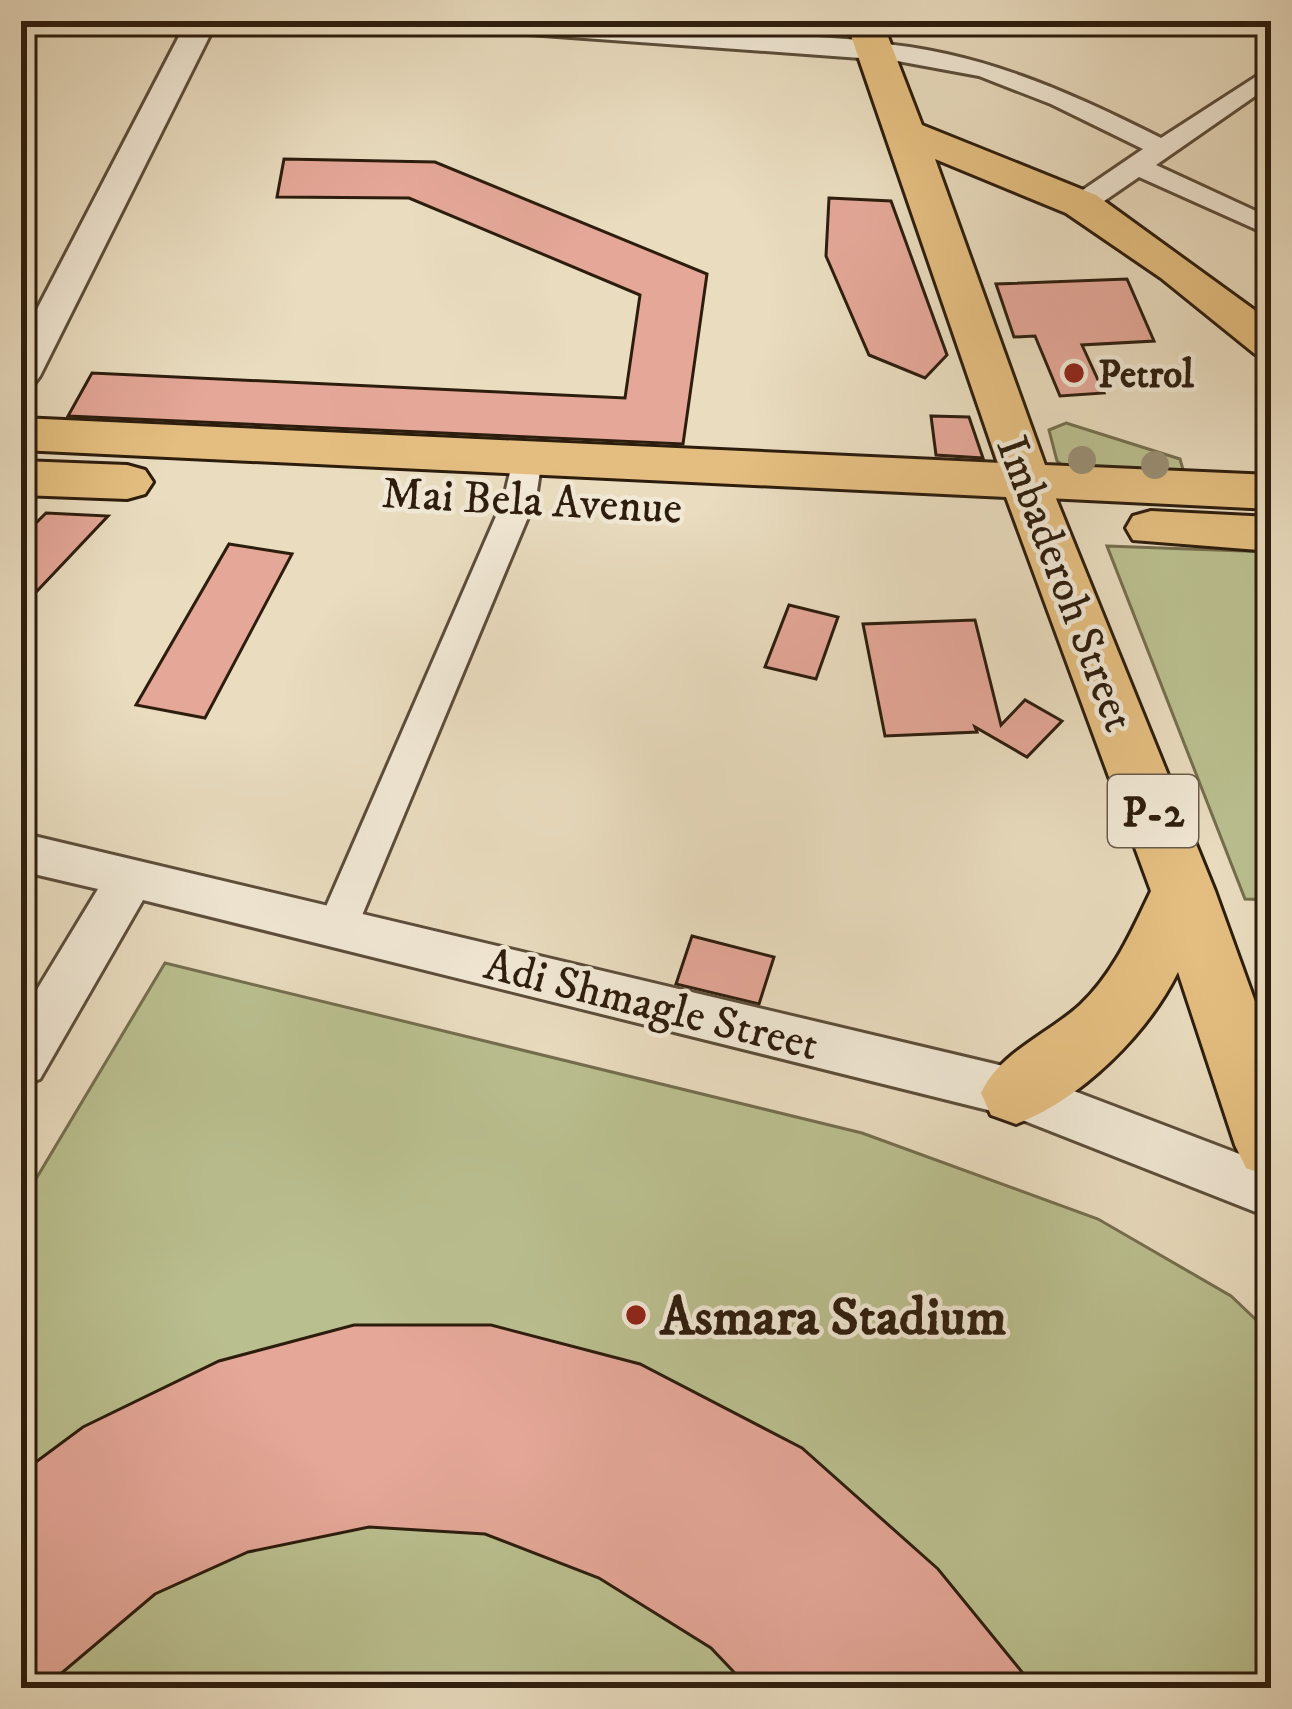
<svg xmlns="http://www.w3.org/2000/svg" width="1292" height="1709" viewBox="0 0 1292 1709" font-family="'IM FELL DW Pica',serif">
  <rect width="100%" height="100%" fill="#e9dcbf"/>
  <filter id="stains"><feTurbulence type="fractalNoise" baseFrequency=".00167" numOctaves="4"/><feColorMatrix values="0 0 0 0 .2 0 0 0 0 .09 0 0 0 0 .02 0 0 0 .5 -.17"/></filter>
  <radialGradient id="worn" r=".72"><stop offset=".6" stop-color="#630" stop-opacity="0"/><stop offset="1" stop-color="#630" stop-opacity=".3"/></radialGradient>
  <path fill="#babf8f" stroke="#746e4e" stroke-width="3" d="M1066 423 1180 459 1184 473 1064 467 1057 461 1049 430Z
    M1107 546 1271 552V900L1245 899Z
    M165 963 862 1133 1098 1219 1231 1296 1271 1334V1688H21V1204Z"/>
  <path fill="#e4a798" stroke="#2d1d0d" stroke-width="3" d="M284 159 435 162 707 274 683 444 68 416 92 373 625 398 640 295 409 198 277 197Z
    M829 198 891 201 947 355 925 378 869 355 826 256Z
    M1127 279 1154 341 1082 345 1104 393 1060 396 1035 336 1014 337 996 284Z
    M931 416 969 417 983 458 936 455Z
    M46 513 108 516 21 608V538Z
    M229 544 292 554 205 718 136 705Z
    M789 605 838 617 816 679 765 667Z
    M975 620 1001 725 1025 700 1062 721 1027 757 975 727 977 732 885 736 863 624Z
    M692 936 774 957 759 1004 676 984Z
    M354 1325H491L640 1364 802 1448 938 1569 1035 1688H749L711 1648 599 1578 485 1534 369 1527 248 1552 155 1594 44 1688H21V1473L83 1427 219 1361Z"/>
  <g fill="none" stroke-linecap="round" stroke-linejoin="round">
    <g stroke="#5c4d3a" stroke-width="6">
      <path id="minor" d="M874 43C978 51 1068 91 1161 138L1271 67V85L1156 165 1271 218V236L1139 177 1091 210H1071L1067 204 1071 198 1143 149 1051 104 979 76 865 55 862 50Z
        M526 448 537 451 542 458 536 498 358 925 352 937 338 942 324 937 318 925 504 498 515 451Z"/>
    </g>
    <g stroke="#5c4d3a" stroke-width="6">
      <path id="tertiary" d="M187 21H217L40 376 34 384 21 388V340Z
        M460 21H597L874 41 889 50 874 59 475 30Z
        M21 833 1016 1069 1271 1166V1218L1012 1116 143 900 40 1079 21 1086V1016L98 889 21 871Z"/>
    </g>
    <g stroke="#2d1d0d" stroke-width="6">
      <path id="primary" d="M846 21H882L922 125 1096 195 1271 322V358L1255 354 1161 278 1066 213 935 159 1045 465 1271 475V509L1026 497 1008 493Z
        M1151 511 1271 517V551L1133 540 1126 528 1133 516Z"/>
    </g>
    <g stroke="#2d1d0d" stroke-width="6">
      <path id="trunk" d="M21 418 1026 464 1044 469 1215 891 1271 1046V1177L1246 1168 1235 1145 1178 972C1148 1033 1081 1100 1016 1124L991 1115 981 1093C1000 1052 1047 1035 1080 1005 1113 974 1132 931 1151 891L1006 497 21 450Z
        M21 461 127 465 145 470 153 482 145 494 127 499 21 495Z"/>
    </g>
    <use href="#minor" fill="#f1e8d5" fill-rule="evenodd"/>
    <use href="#tertiary" fill="#f1e8d5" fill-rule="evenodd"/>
    <use href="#primary" fill="#e4be80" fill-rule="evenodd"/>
    <use href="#trunk" fill="#e4be80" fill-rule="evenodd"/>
  </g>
  <g fill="#998e73">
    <circle cx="1082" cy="460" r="14"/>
    <circle cx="1155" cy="465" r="14"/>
  </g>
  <g fill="#8f2418" stroke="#f1e8d5" stroke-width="4.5">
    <circle cx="1074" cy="373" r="12"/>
    <circle cx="636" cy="1315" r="12"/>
  </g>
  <g text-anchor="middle" stroke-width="9" stroke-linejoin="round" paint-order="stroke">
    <g font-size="39" font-weight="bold" fill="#2d1d0d" stroke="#f1e8d5" text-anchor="start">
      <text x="1098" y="387">Petrol</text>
    </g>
    <rect fill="#f1e8d5" stroke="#685a49" stroke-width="3" x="1108" y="775" width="90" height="72" rx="9"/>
    <g font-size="42" font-weight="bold" fill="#2d1d0d">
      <text x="1153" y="826">P-2</text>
    </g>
    <g font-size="45" fill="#2d1d0d" stroke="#f1e8d5">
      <text transform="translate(532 499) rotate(3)" y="16">Mai Bela Avenue</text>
      <text transform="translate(1067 583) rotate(69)" y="16">Imbaderoh Street</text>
      <text transform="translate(652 1003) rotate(14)" y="16">Adi Shmagle Street</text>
    </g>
    <g font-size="54" font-weight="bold" fill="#2d1d0d" stroke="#f1e8d5" text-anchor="start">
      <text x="660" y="1334">Asmara Stadium</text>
    </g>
  </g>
  <rect width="1292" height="1709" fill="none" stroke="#e9dcbf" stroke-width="72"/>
  <rect x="24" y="24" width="1244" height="1661" fill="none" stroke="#2d1d0d" stroke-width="6"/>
  <rect x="36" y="36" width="1220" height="1637" fill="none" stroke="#2d1d0d" stroke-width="3"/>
  <rect width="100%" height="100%" filter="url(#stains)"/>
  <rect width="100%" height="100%" fill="url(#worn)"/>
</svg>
